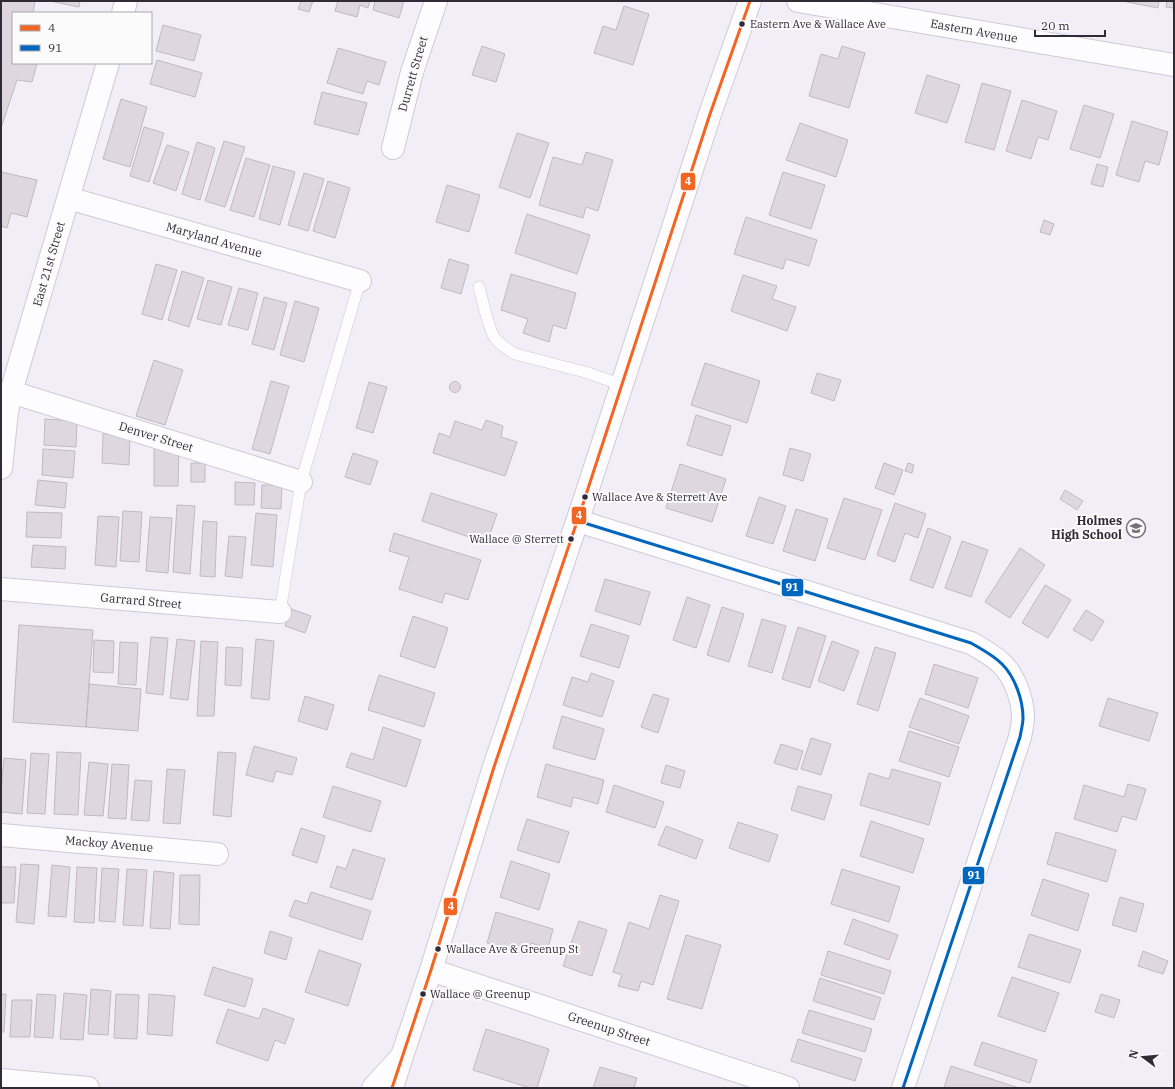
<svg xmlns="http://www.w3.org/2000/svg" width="1175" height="1089" viewBox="0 0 1175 1089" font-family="'IBM Plex Serif',serif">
  <rect width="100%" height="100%" fill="#f2eef8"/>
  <path fill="#ded7df" stroke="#c0b9c2" d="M1 1H35L33 13H13V63L37 64 32 82 17 80 1 128Z
    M50 1H80L79 7Z
    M301 1H313L309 12 298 9Z
    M338 1H370L368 8 360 5 357 17 335 11Z
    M375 1H404L399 18 373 10Z
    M1122 1H1159L1158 8Z
    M1167 1H1174V8L1166 7Z
    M624 6 649 14 633 65 594 53 603 26 616 30Z
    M163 25 201 35 194 61 156 51Z
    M482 46 505 54 496 82 472 75Z
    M842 46 865 53 849 108 809 96 821 54 838 59Z
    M338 48 386 62 379 85 367 81 363 94 327 83Z
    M157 60 202 73 195 97 150 84Z
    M927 75 960 85 947 123 915 113Z
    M982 83 1011 91 994 150 965 142Z
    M322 92 367 103 358 135 314 124Z
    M121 99 147 107 130 167 103 159Z
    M1022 100 1057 111 1048 140 1038 137 1031 159 1006 151Z
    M1084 105 1114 114 1100 158 1070 149Z
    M1132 121 1168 132 1159 165 1145 161 1139 182 1116 175Z
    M800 123 848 140 836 177 786 160Z
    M144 127 164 133 149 182 130 176Z
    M517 133 549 143 530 198 499 187Z
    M224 141 245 147 225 207 205 201Z
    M197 142 215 148 200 200 182 194Z
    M167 145 189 152 176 191 153 183Z
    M586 152 613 160 598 211 586 207 583 218 539 205 553 157 582 165Z
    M246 158 270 165 254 217 230 210Z
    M1097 164 1108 167 1103 187 1091 184Z
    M273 166 295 172 280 225 259 219Z
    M1 172 37 180 27 217 11 213 7 228 1 226Z
    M783 172 825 185 811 229 769 215Z
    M304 173 324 179 308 231 288 225Z
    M328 181 350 188 335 238 313 231Z
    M447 185 480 195 469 232 436 222Z
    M527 214 590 235 577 274 515 253Z
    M746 217 817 240 809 266 786 259 783 269 734 254Z
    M1044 220 1054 224 1050 235 1040 232Z
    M449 259 469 265 461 294 441 288Z
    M156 264 177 270 162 320 142 314Z
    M182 271 204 278 189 327 168 320Z
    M511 274 576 293 566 329 553 325 549 342 523 333 528 319 501 310Z
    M743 275 777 286 772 299 796 307 787 331 731 311Z
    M208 280 232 287 221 325 197 319Z
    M239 288 258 293 248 330 228 325Z
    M264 297 287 303 274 350 252 344Z
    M295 301 319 308 304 362 280 355Z
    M154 360 183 370 165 425 136 416Z
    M705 363 760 381 747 423 691 405Z
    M817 373 841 380 834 401 811 393Z
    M271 381 289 386 270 454 252 449Z
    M449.5 387a5.5 5.5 0 1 1 11 0a5.5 5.5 0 1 1-11 0Z
    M369 382 387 387 373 433 356 428Z
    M696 415 731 426 722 456 687 445Z
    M45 419 77 421 76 447 44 445Z
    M486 420 503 426 501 437 517 442 505 476 433 453 439 433 450 437 455 421 482 430Z
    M103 434 130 435 129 465 102 463Z
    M154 447H179L178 486H154Z
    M790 448 811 454 803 481 783 475Z
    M43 449 75 451 73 478 42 475Z
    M353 453 378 461 370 485 345 477Z
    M191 463H205V482H191Z
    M884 463 903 470 894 495 875 488Z
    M908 463 914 465 912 473 905 471Z
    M680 464 726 479 712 522 666 508Z
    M38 480 67 483 65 508 35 505Z
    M235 482 255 483 254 505H235Z
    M262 485H282L281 509 261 508Z
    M1065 490 1083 501 1077 510 1060 499Z
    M431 493 497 514 487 543 422 521Z
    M759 497 786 506 773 544 746 536Z
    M844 498 882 510 865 560 827 548Z
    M895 503 926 514 918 538 905 533 895 562 877 555Z
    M177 505 195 506 190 574 173 572Z
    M796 509 828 519 815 561 783 551Z
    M123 511 142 512 139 562 120 561Z
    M27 512 62 513 61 538 26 537Z
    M256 513 277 515 273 567 251 565Z
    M98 516 119 517 116 567 95 565Z
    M150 517 172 518 168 573 146 571Z
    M203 521 217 522 215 577 200 576Z
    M928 528 951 537 933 588 910 580Z
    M394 533 481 560 468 600 445 593 442 603 399 589 409 557 389 551Z
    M229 536 246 537 242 578 225 576Z
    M962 541 988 550 971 597 945 588Z
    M33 545 66 547 65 569 31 567Z
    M1020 548 1045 565 1010 618 985 602Z
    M605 579 650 592 640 625 595 611Z
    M1045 585 1071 600 1048 638 1022 623Z
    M687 597 710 605 696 648 673 640Z
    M722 607 744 614 729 662 707 655Z
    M291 609 311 616 305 633 285 626Z
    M1086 610 1104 621 1092 641 1073 630Z
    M413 616 448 628 435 668 400 656Z
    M762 619 786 626 772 673 748 666Z
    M591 624 629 636 619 668 580 656Z
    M19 625 93 630 86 727 13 722Z
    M798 627 826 636 810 688 782 679Z
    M151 637 168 638 163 695 146 693Z
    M177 639 195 641 188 700 170 698Z
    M256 639 274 641 269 700 251 698Z
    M94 640 114 641 113 673 93 672Z
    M201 641 218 642 214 716H197Z
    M832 641 859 651 844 691 818 681Z
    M120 642 138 643 136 685 118 684Z
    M226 647 243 648 241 686 225 685Z
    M875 647 896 653 878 711 857 704Z
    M934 664 978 678 968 708 925 694Z
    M591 673 614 681 602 717 563 705 572 677 588 682Z
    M379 675 435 693 424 727 368 710Z
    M89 684 141 689 138 731 86 727Z
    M653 694 669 699 658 733 641 727Z
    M305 696 334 705 327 730 298 721Z
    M920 698 969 716 959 744 909 727Z
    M1108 698 1158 713 1149 741 1099 726Z
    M562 716 604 729 595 760 553 748Z
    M383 727 421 740 406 787 346 767 351 753 373 760Z
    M909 731 959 747 949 777 899 761Z
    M811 738 831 744 821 775 801 769Z
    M781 744 803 751 797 770 774 763Z
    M254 746 297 758 292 775 276 771 273 782 246 775Z
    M57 752 81 753 78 815 54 814Z
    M218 752 236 753 231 817 213 815Z
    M31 753 49 754 45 814 27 813Z
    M4 758 26 760 22 814 1 812V790Z
    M89 762 108 764 103 816 84 815Z
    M112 764 129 765 126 819 108 818Z
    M546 764 604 780 598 804 573 797 571 807 537 797Z
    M666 765 685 771 680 788 661 783Z
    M167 769 185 770 180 824 163 823Z
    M892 769 941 783 929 825 860 805 869 773 889 779Z
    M135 780 152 781 149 821 131 820Z
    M1128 784 1146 789 1136 820 1122 816 1117 832 1074 819 1084 785 1124 797Z
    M614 785 664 802 655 828 606 812Z
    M333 786 381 801 371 832 323 817Z
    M798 786 832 795 824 820 791 810Z
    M527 819 569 832 559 863 517 850Z
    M871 821 924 839 913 873 860 856Z
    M738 822 778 835 769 862 729 848Z
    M666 826 703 840 696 859 658 845Z
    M301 828 325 836 317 863 292 855Z
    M1056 832 1116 850 1107 882 1047 864Z
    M353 849 385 859 372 900 330 887 337 866 346 869Z
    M511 861 550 874 539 910 500 897Z
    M21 864 39 865 34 924 16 922Z
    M52 865 70 867 66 917 48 916Z
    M1 867H16L14 903H1Z
    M77 867 97 868 94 923 74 922Z
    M102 868 119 869 115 922 99 921Z
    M127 869 147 870 143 926 123 925Z
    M842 869 900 887 889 922 831 904Z
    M154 871 174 873 170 929 150 928Z
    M180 875H200L199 925 179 924Z
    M1043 879 1089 894 1078 931 1031 915Z
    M311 892 371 911 362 940 289 916 295 900 307 904Z
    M660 895 679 901 653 985 641 981 638 991 618 986 622 975 613 972 629 922 649 929Z
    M1120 897 1144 904 1136 932 1112 925Z
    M496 912 553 929 548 948 531 943 527 955 487 943Z
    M853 919 898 935 889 960 844 944Z
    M579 921 607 930 592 976 563 966Z
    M270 931 292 938 286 960 264 953Z
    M1029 934 1081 950 1070 983 1018 967Z
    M686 935 721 945 702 1009 667 999Z
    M319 950 361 964 348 1006 305 992Z
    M828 951 891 971 884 994 821 975Z
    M1143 951 1168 961 1163 974 1138 966Z
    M213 967 253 979 245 1007 204 995Z
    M1012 977 1059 993 1045 1032 998 1016Z
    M820 978 881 998 874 1020 813 1001Z
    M91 989 111 991 108 1035 88 1034Z
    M64 993 87 995 83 1040 60 1039Z
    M1 994H6L4 1032H1Z
    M37 994 56 995 53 1038 34 1037Z
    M116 994 139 995 137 1039 114 1038Z
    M149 994 175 996 172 1036 147 1034Z
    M1101 994 1120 1000 1114 1018 1095 1012Z
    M12 1000H32L30 1037H10Z
    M263 1008 294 1019 285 1044 275 1040 268 1061 216 1043 228 1009 259 1019Z
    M809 1010 872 1029 865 1052 802 1033Z
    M486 1029 549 1049 537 1088H530L473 1070Z
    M798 1039 862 1059 855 1081 791 1061Z
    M982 1042 1037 1060 1030 1083 974 1065Z
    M951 1066 1019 1088H944Z
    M600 1067 637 1078 634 1088H593Z"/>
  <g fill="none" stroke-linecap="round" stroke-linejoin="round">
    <g stroke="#cfcad5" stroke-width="12">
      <path id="service" d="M479 287C482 298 489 331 495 338 500 345 508 349 515 354L585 372 622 385
        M280 612 301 482 360 281"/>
    </g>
    <g stroke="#cfcad5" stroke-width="24">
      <path id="minor" d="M798 1 1174 65
        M123 13 126 1
        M393 148 412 72 436 1
        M68 198 360 281
        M11 392 301 482
        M1 468 7 412 11 392 108 63
        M578 521 971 643C981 649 993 655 1002 664 1015 677 1023 700 1023 718 1023 724 1021 731 1020 737L903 1088
        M1 589 280 612
        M1 835 217 854
        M431 970 788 1088
        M392 1088 402 1056"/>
    </g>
    <g stroke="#cfcad5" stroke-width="24">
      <path id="tertiary" d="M1 1080 88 1088
        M373 1088 402 1056 431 970 494 767 583 504 710 114 750 1"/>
    </g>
    <use href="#service" stroke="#fdfcfe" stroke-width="11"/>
    <use href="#minor" stroke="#fdfcfe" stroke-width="22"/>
    <use href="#tertiary" stroke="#fdfcfe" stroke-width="22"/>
    <g stroke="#fbfbfb" stroke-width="6">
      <path id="bus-1" d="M392 1088 431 970 494 767 583 504 710 114 750 1"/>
    </g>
    <g stroke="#fbfbfb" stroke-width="6">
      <path id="bus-2" d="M578 521 971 643C981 649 993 655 1002 664 1015 677 1023 700 1023 718 1023 724 1021 731 1020 737L903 1088"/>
    </g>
    <use href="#bus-1" stroke="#f26522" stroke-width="3"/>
    <use href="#bus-2" stroke="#0065bd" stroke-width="3"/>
  </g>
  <defs>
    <g id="school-ring" transform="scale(1)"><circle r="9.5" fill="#fbfbfb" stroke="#74707b" stroke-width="1.5"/><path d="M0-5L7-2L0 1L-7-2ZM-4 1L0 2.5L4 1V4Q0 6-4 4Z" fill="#74707b"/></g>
  </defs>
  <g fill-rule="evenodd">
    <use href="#school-ring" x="1136" y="528"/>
  </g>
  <g fill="#302c37" stroke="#fbfbfb" stroke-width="1.5">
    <circle cx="742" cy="24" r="3.5"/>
    <circle cx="585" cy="497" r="3.5"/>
    <circle cx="571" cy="539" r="3.5"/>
    <circle cx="438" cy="949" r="3.5"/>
    <circle cx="423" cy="994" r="3.5"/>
  </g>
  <g text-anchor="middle" stroke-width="4" stroke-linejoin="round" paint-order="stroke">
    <g font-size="11" fill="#302c37" stroke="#fbfbfb" text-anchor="start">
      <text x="750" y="28">Eastern Ave &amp; Wallace Ave</text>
      <text x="592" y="501">Wallace Ave &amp; Sterrett Ave</text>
      <text x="564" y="543" text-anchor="end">Wallace @ Sterrett</text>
      <text x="446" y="953">Wallace Ave &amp; Greenup St</text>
      <text x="430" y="998">Wallace @ Greenup</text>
    </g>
    <g font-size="12" fill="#302c37" stroke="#fbfbfb">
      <text transform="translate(974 31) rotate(10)" y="4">Eastern Avenue</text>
      <text transform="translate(413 74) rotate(-74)" y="4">Durrett Street</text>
      <text transform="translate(214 240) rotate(16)" y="4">Maryland Avenue</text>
      <text transform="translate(49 264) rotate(-74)" y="4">East 21st Street</text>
      <text transform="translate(156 437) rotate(17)" y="4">Denver Street</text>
      <text transform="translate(141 601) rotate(5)" y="4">Garrard Street</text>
      <text transform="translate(109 844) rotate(5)" y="4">Mackoy Avenue</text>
      <text transform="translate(609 1029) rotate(18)" y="4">Greenup Street</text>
    </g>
    <g font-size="12" font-weight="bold" fill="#302c37" stroke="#fbfbfb" text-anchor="end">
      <text x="1122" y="525">Holmes<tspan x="1122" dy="14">High School</tspan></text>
    </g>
  </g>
  <g stroke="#fbfbfb" stroke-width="1.5">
    <rect x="680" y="172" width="16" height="19" rx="4" fill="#f26522"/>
    <rect x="571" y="506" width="16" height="19" rx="4" fill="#f26522"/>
    <rect x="781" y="578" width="23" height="19" rx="4" fill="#0065bd"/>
    <rect x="962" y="866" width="23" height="19" rx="4" fill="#0065bd"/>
    <rect x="443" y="897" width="15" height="19" rx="4" fill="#f26522"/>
  </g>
  <g font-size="11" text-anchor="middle" font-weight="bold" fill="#fff">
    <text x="688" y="185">4</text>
    <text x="579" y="519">4</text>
    <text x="792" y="591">91</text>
    <text x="974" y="879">91</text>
    <text x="451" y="910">4</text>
  </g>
  <rect width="1175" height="1089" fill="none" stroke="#302c37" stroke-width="4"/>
  <rect x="12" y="12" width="140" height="52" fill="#fbfbfb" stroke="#aaa8ad"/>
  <rect x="20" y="25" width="20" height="6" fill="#f26522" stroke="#aaa8ad"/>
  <text x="48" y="32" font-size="12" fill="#302c37">4</text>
  <rect x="20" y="45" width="20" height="6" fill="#0065bd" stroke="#aaa8ad"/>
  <text x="48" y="52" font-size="12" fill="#302c37">91</text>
  <g transform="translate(1143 1057) rotate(286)" stroke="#fbfbfb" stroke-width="3" paint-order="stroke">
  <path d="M0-3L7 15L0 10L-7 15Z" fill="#302c37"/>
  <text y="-6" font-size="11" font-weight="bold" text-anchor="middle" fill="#302c37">N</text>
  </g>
  <path d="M1035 30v6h70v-6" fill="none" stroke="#302c37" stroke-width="2"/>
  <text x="1041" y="30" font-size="12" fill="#302c37" stroke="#fbfbfb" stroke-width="3" paint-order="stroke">20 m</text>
</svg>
